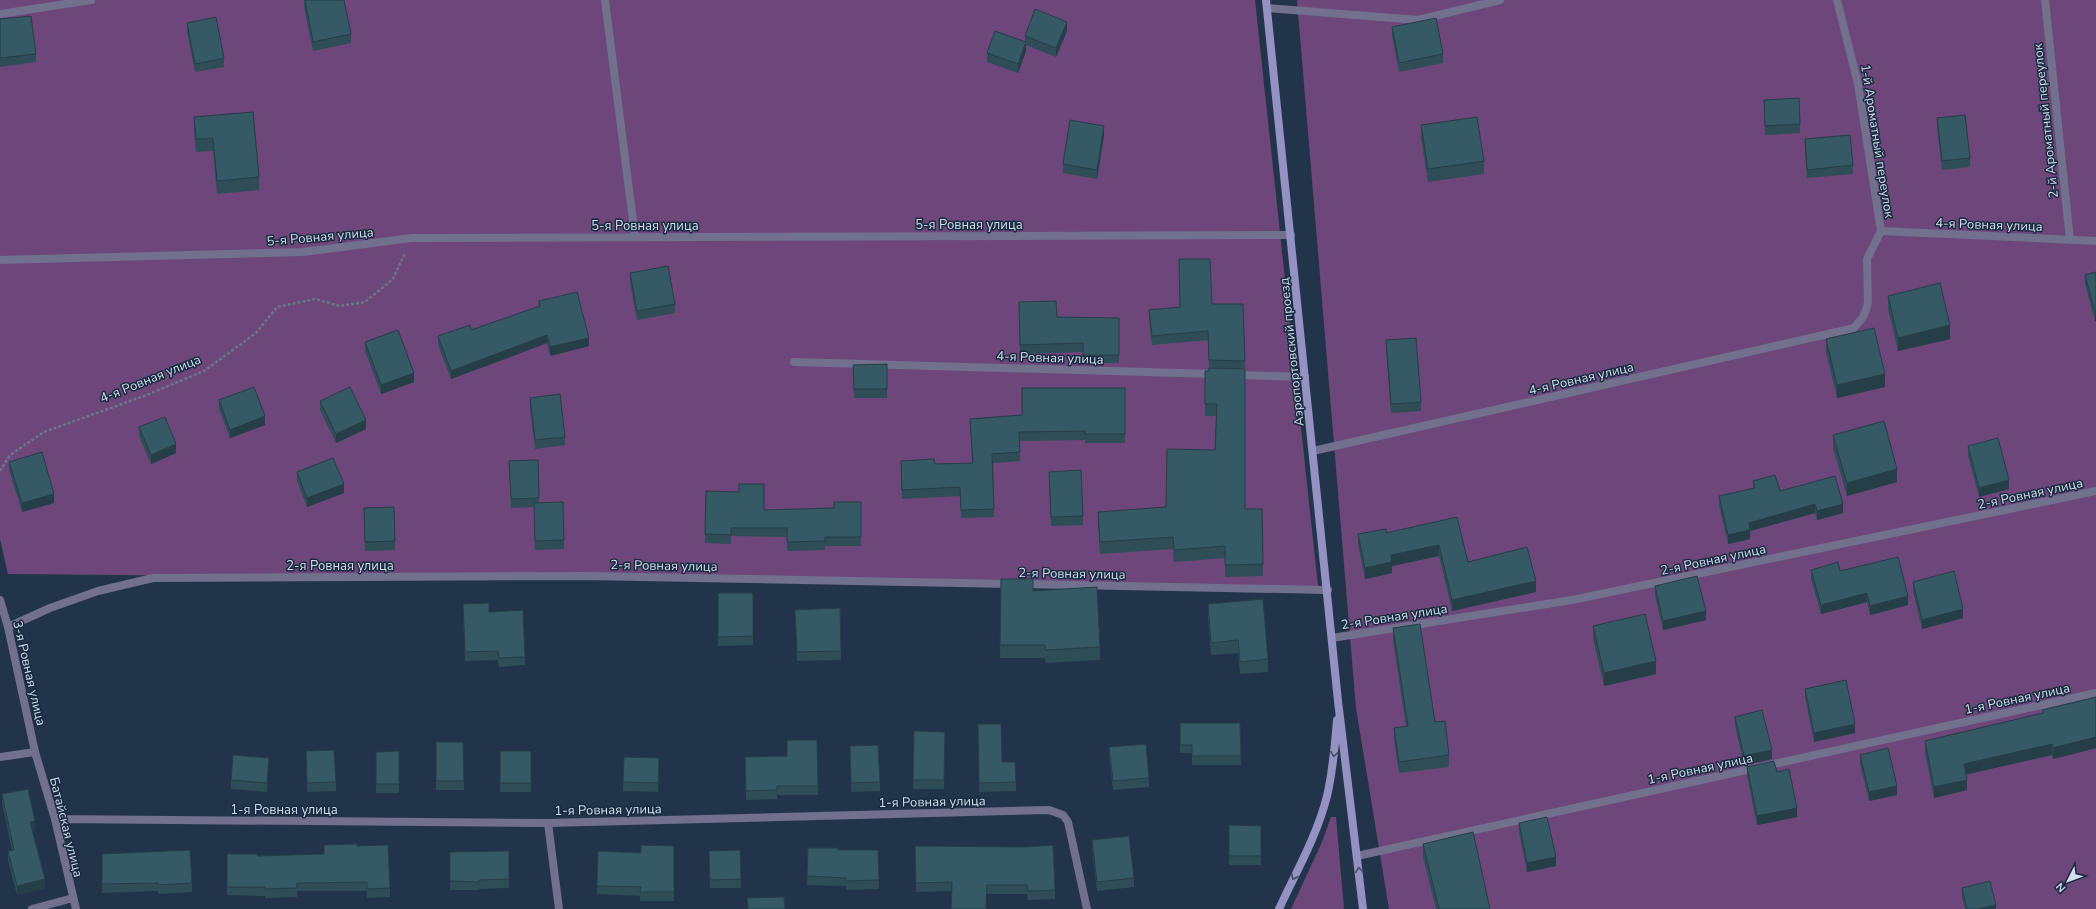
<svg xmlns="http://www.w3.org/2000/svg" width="2096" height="909" viewBox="0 0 2096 909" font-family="'Nunito Sans',sans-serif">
  <rect width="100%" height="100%" fill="#22344a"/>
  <path fill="#6d4779" d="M0 0H1255L1318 586 8 574 0 539Z
    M1297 0H2096V909H1389L1356 708Z
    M1331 817H1336L1344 909H1291L1322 842Z"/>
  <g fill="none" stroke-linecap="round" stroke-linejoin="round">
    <path stroke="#68778a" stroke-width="2.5" stroke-dasharray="3 2" stroke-linecap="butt" d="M0 471 10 455 44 432 144 396 204 371 256 333 277 307 315 299 340 306 365 302 393 279 405 253"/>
    <path stroke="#71708d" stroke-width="8" d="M605 0 635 237
      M2045 0 2070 240
      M1267 8 1418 20 1500 0
      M0 14 91 0
      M1881 231 2096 241
      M0 260 303 252 412 238 1291 235
      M794 362 1215 374
      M1234 375 1305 377
      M1313 451 1854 328 1863 317 1866 310 1868 302 1867 259 1881 231 1858 84 1837 0
      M1023 584 1328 590
      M0 600 8 627 35 752 55 819 76 909
      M8 627 50 608 98 591 153 578 585 576 1012 584
      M1332 638 1572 600 2096 491
      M0 757 35 752
      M55 819 548 823 1049 810 1063 815 1068 822 1087 909
      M548 823 559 909
      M1357 856 2096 693
      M32 909 73 898"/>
    <path stroke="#9392c0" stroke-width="8" d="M1266 0 1338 701 1363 909
      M1279 909C1296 872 1317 836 1327 796 1333 771 1335 745 1337 720"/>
  </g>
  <path fill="#2e4d57" d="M304 0H344L351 34V43L313 51 304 7Z
    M0 19 36 54V62L0 67Z
    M187 23 224 58V67L195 72 187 32Z
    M1392 27 1443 54V63L1399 72 1392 36Z
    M1067 31 1056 57 1026 45V51L1018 73 987 62V53L1025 42V36Z
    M1764 100 1800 124V133L1765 135Z
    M194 117 259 177V190L217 194 213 151 196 152 194 130Z
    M1937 118 1970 158V167L1942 170 1937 127Z
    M1421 125 1484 161V174L1428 182 1421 138Z
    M1104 135 1097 179 1063 173V164Z
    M1805 139 1853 165V174L1807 178 1805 148Z
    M2096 272V321H2095L2085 284V275Z
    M630 273 675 304V313L637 320 630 282Z
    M1888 296 1950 339 1898 351 1888 309Z
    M539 301 589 346 550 356 547 343 451 379 438 345V336L471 330 539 307Z
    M1212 304H1243L1245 369V509L1263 564V576L1225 577V558L1174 562 1173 549 1100 554 1098 524V512L1166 507 1215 450 1216 416H1205V371H1209L1208 340 1152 345 1149 319V310Z
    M1019 311 1057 317 1119 318V363H1083V352L1020 354Z
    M1826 339 1885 387 1837 398 1826 352Z
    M1386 340 1421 402V411L1391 413 1386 349Z
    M365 342 414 382 381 394 365 351Z
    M887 364V398H854L853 365Z
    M1125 388V443H1085V440L1019 441 1020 461 993 463 994 517 961 518 960 496 902 499 901 461 935 464 972 463 970 419 1022 415Z
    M530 398 565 437V445L535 449 530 407Z
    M219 400 265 425 230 438 219 409Z
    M320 401 366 429 336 443 320 410Z
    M139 427 176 453 151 464 139 436Z
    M1833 435 1897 482 1847 496 1833 448Z
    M1968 446 2009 489 1979 497 1968 455Z
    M538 460 539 503 564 540V549L535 550 534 507 511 508 509 461Z
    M9 462 54 503 22 512 9 470Z
    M297 472 344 493 307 507 297 481Z
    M1049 472 1083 516V525L1051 526Z
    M1753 481 1780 491 1843 513 1817 520 1815 513 1750 531V539L1728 544 1719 505V496L1753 488Z
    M706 491 764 510 834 508 861 502V546H825V550L787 551V537L731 536V544L705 543Z
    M364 517 395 541V550L365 551Z
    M1457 517 1468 562 1536 592 1452 611 1439 556 1392 566V573L1365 579 1358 545V534L1386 533Z
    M1811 570 1840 571 1908 605 1870 615 1867 602 1821 614 1811 579Z
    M1001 579 1033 591 1100 647V660L1046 663 1045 658H1000Z
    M1913 582 1963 618 1922 629 1913 591Z
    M1655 586 1706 620 1663 630 1655 595Z
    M718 593H753V645L718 646Z
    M463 604 489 612 525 657V665L499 667 498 660 465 661Z
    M1208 604 1268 659V672L1240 674 1238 653 1211 655 1208 616Z
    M795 610 841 651V660L797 661Z
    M1593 626 1656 674 1604 686 1593 639Z
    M1393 628 1435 722 1449 755V767L1399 773 1394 739V728L1406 726 1393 640Z
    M1805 689 1855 733 1814 742 1805 697Z
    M2096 697V748L2053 759 2052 755 1966 774 1967 790 1934 798 1925 752V741L2043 713V710Z
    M1735 717 1772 759 1744 765 1735 726Z
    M1180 723H1240L1241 765H1192V753H1180Z
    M914 731 945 732 944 789H913Z
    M978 733 1002 762 1016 782V791L979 792Z
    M817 740 818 795H777V799L746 800 745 757 787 756Z
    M436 742H463L464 790H436Z
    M850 746 880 782V791L851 792Z
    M1109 747 1149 778V787L1113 790 1109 756Z
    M306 751 336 782V791L307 792Z
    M399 751V793H376V752Z
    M500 751H531V792H500Z
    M1860 755 1897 795 1869 801 1860 764Z
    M624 757 659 758 658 792 623 791Z
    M269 767 267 792 231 789V780Z
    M1747 767 1777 772 1797 817 1757 825 1747 776Z
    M2 794 35 830 32 831 45 888 17 895 8 860V851L12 850 2 803Z
    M1519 823 1556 866 1527 872 1519 832Z
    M1229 825 1261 826V865H1229Z
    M1092 840 1134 878V887L1097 891 1092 849Z
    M1423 844 1490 909H1436L1423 857Z
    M357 846 390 888V897L367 898V891H297V897L265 898V896L227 895V854L258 856 324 854Z
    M674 846V901H640V896L597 894 598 851 641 853Z
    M915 846 1055 890V899L1028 900 1027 894H987L951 891 916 892Z
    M808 848 838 850H878L879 889 846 890V886L807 885Z
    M509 851V888L479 889V890H450V852Z
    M709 851 741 879V888H710Z
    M102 854 192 883V892L158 894V891L102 893Z
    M1962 888 1996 909H1965L1962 897Z"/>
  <path fill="#253e47" d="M1067 22V31L1056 57V48Z
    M1026 42V51L1018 73V64Z
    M1104 126V135L1097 179V170Z
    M2095 312H2096V321H2095Z
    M1950 325V339L1898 351V338Z
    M547 335V343L451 379V371Z
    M589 338V346L550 356V347Z
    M414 373V382L381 394V385Z
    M1885 374V387L1837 398V385Z
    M265 416V425L230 438V430Z
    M366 420V429L336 443V434Z
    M176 444V453L151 464V455Z
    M1897 469V482L1847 496V483Z
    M2009 480V489L1979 497V488Z
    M344 484V493L307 507V498Z
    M54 494V503L22 512V503Z
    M1815 504V513L1750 531V539L1728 544V535L1749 523Z
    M1843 504V513L1817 520V511Z
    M1439 545V556L1392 566V573L1365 579V568L1391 555Z
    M1536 581V592L1452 611V600Z
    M1867 593V602L1821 614V605Z
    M1908 596V605L1870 615V606Z
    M1963 609V618L1922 629V620Z
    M1706 611V620L1663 630V621Z
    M1656 661V674L1604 686V673Z
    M1855 724V733L1814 742V733Z
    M2096 737V748L2053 759V748Z
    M2052 744V755L1964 775V764Z
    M1772 750V759L1744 765V756Z
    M269 758V767L267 792V783Z
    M1967 780V790L1934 798V787Z
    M1897 786V795L1869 801V792Z
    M1797 808V817L1757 825V816Z
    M35 821V830L30 831V822Z
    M1556 857V866L1527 872V863Z
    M45 879V888L17 895V886Z
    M1996 905V909H1978Z"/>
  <path fill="#355965" stroke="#253e47" d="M305 0H344L351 34 313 42Z
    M1035 9 1067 22 1056 48 1025 36Z
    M31 16 36 54 0 58V19Z
    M216 17 224 58 195 64 187 23Z
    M1436 18 1443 54 1399 63 1392 27Z
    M995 31 1026 42 1018 64 987 53Z
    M1799 98 1800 124 1765 126 1764 100Z
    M253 112 259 177 217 181 213 138 196 139 194 117Z
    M1965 115 1970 158 1942 161 1937 118Z
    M1477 117 1484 161 1428 169 1421 125Z
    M1070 120 1104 126 1097 170 1063 164Z
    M1850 135 1853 165 1807 170 1805 139Z
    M1179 259H1210L1212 304H1243L1245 361 1209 360 1208 331 1152 336 1149 310 1180 307Z
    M668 266 675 304 637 311 630 273Z
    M2096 272V312H2095L2085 275Z
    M1940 283 1950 325 1898 338 1888 296Z
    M577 292 589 338 550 347 547 335 451 371 438 336 470 325 471 330 540 306 539 301Z
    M1056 301 1057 317 1119 318V355H1083V343L1020 345 1019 302Z
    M1874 328 1885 374 1837 385 1826 339Z
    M398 330 414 373 381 385 365 342Z
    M1416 338 1421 402 1391 404 1386 340Z
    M887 364V389H854L853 365Z
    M1209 368 1245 369V509H1262L1263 564 1225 565V546L1174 550 1173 537 1100 542 1098 512 1166 507 1167 449 1215 450 1217 404H1205V371H1209Z
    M254 387 265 416 230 430 219 400Z
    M350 387 366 420 336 434 320 401Z
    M1022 388H1125V434H1085V431L1019 432 1020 452 992 454 994 509 961 510 960 487 902 490 901 461 934 459 935 464 973 463 970 419 1022 415Z
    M560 394 565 437 535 440 530 398Z
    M165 417 176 444 151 455 139 427Z
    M1884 421 1897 469 1847 483 1833 435Z
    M1998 438 2009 480 1979 488 1968 446Z
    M42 452 54 494 22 503 9 462Z
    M333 458 344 484 307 498 297 472Z
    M538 460 539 498 511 499 509 461Z
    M1081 470 1083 516 1051 517 1049 472Z
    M1775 475 1780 491 1835 476 1843 504 1817 511 1815 504 1749 523 1750 530 1728 535 1719 496 1755 488 1753 481Z
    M739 484H764V510L834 508V502H861V537H825V541L787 542V528H731V535L705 534 706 491 739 492Z
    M563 502 564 540 535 541 534 503Z
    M394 507 395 541 365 542 364 508Z
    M1457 517 1468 562 1527 547 1536 581 1452 600 1439 545 1391 555 1392 562 1365 568 1358 534 1386 529V533Z
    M1898 557 1908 596 1870 606 1867 593 1821 605 1811 570 1838 562 1840 571Z
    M1954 571 1963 609 1922 620 1913 582Z
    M1697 576 1706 611 1663 621 1655 586Z
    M1001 579H1033V591L1097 587 1100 647 1046 650 1045 645H1000Z
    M718 593H753V636L718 637Z
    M1263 599 1268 659 1240 662 1238 640 1211 643 1208 604Z
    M489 603V612L523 610 525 657 499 658 498 651 465 652 463 604Z
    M840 608 841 651 797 652 795 610Z
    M1645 614 1656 661 1604 673 1593 626Z
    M1420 624 1435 722 1445 721 1449 755 1399 762 1394 728 1408 726 1393 628Z
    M1846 680 1855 724 1814 733 1805 689Z
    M2096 697V737L2053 748 2052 744 1964 764 1967 780 1934 787 1925 741 2043 713V710Z
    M1762 710 1772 750 1744 756 1735 717Z
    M1180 723H1240L1241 756H1192V745H1180Z
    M978 724H1001L1002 762H1015L1016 782 979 783Z
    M914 731 945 732 944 780H913Z
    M787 740H817L818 786H777V790L746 791 745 757 787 756Z
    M436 742H463L464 781H436Z
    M1146 744 1149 778 1113 781 1109 747Z
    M878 745 880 782 851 783 850 746Z
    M1888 748 1897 786 1869 792 1860 755Z
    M334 750 336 782 307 783 306 751Z
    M399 751V784H376V752Z
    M500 751H531V783H500Z
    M233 755 269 758 267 783 231 780Z
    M624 757 659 758 658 783 623 782Z
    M1774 761 1777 772 1789 769 1797 808 1757 816 1747 767Z
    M28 789 35 821 30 822 45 879 17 886 8 851 14 850 2 794Z
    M1547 817 1556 857 1527 863 1519 823Z
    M1229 825 1261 826V856H1229Z
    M1473 832 1490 909H1439L1423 844Z
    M1129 836 1134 878 1097 882 1092 840Z
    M357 844V846L388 845 390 888 367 889V882L297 883V888L265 889V887H227V854H257L258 856 324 854V845Z
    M641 845 674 846V892H640L641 887 597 886 598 851 641 853Z
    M1053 845 1055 890 1028 891 1027 885H987L986 909H951L952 882 916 883 915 846 1026 847Z
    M808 848H838V850H878L879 880 846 881V878L807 876Z
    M190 850 192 883 158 885V883L102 884V854Z
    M740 850 741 879 710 880 709 851Z
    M509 851V879L479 880V882L450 881V852Z
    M1990 881 1996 905 1978 909H1967L1962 888Z
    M784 897 785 909H748L747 898Z"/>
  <defs><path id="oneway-chevron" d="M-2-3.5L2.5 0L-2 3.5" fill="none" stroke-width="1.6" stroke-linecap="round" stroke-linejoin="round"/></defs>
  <g stroke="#434e6c">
    <use href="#oneway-chevron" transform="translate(1334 754) rotate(98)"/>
    <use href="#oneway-chevron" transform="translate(1359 870) rotate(-97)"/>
    <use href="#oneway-chevron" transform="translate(1294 877) rotate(115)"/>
  </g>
  <g text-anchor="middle" stroke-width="3" stroke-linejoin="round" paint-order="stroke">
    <g font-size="13" fill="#d4dfee" stroke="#182a3f">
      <text transform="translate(2045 121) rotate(-96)" y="5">2-й Ароматный переулок</text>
      <text transform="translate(1878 141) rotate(81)" y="5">1-й Ароматный переулок</text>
      <text x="969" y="229">5-я Ровная улица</text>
      <text transform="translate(1989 224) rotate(2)" y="5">4-я Ровная улица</text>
      <text x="645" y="230">5-я Ровная улица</text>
      <text transform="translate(320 236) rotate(-5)" y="5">5-я Ровная улица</text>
      <text transform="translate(1291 352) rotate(-96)" y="5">Аэропортовский проезд</text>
      <text transform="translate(1050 357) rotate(2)" y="5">4-я Ровная улица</text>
      <text transform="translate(150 378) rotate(-22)" y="5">4-я Ровная улица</text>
      <text transform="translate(1581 378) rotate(-13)" y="5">4-я Ровная улица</text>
      <text transform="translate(2030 493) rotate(-12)" y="5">2-я Ровная улица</text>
      <text transform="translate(1713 559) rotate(-12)" y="5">2-я Ровная улица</text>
      <text x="340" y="570">2-я Ровная улица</text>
      <text transform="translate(664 565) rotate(1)" y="5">2-я Ровная улица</text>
      <text transform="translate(1072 573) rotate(1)" y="5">2-я Ровная улица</text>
      <text transform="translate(1394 616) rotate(-9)" y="5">2-я Ровная улица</text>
      <text transform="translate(30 673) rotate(77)" y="5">3-я Ровная улица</text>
      <text transform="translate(2017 698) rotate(-12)" y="5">1-я Ровная улица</text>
      <text transform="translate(1700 768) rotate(-12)" y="5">1-я Ровная улица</text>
      <text transform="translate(932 801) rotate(-1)" y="5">1-я Ровная улица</text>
      <text x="284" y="814">1-я Ровная улица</text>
      <text transform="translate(608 809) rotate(-1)" y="5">1-я Ровная улица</text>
      <text transform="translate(67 827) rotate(76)" y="5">Батайская улица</text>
    </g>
  </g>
  <g transform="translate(2068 881) rotate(228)" stroke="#182a3f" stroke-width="3" paint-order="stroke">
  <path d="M0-3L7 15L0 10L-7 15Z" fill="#d4dfee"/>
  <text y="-6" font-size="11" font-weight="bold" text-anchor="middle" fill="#d4dfee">N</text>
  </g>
</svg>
